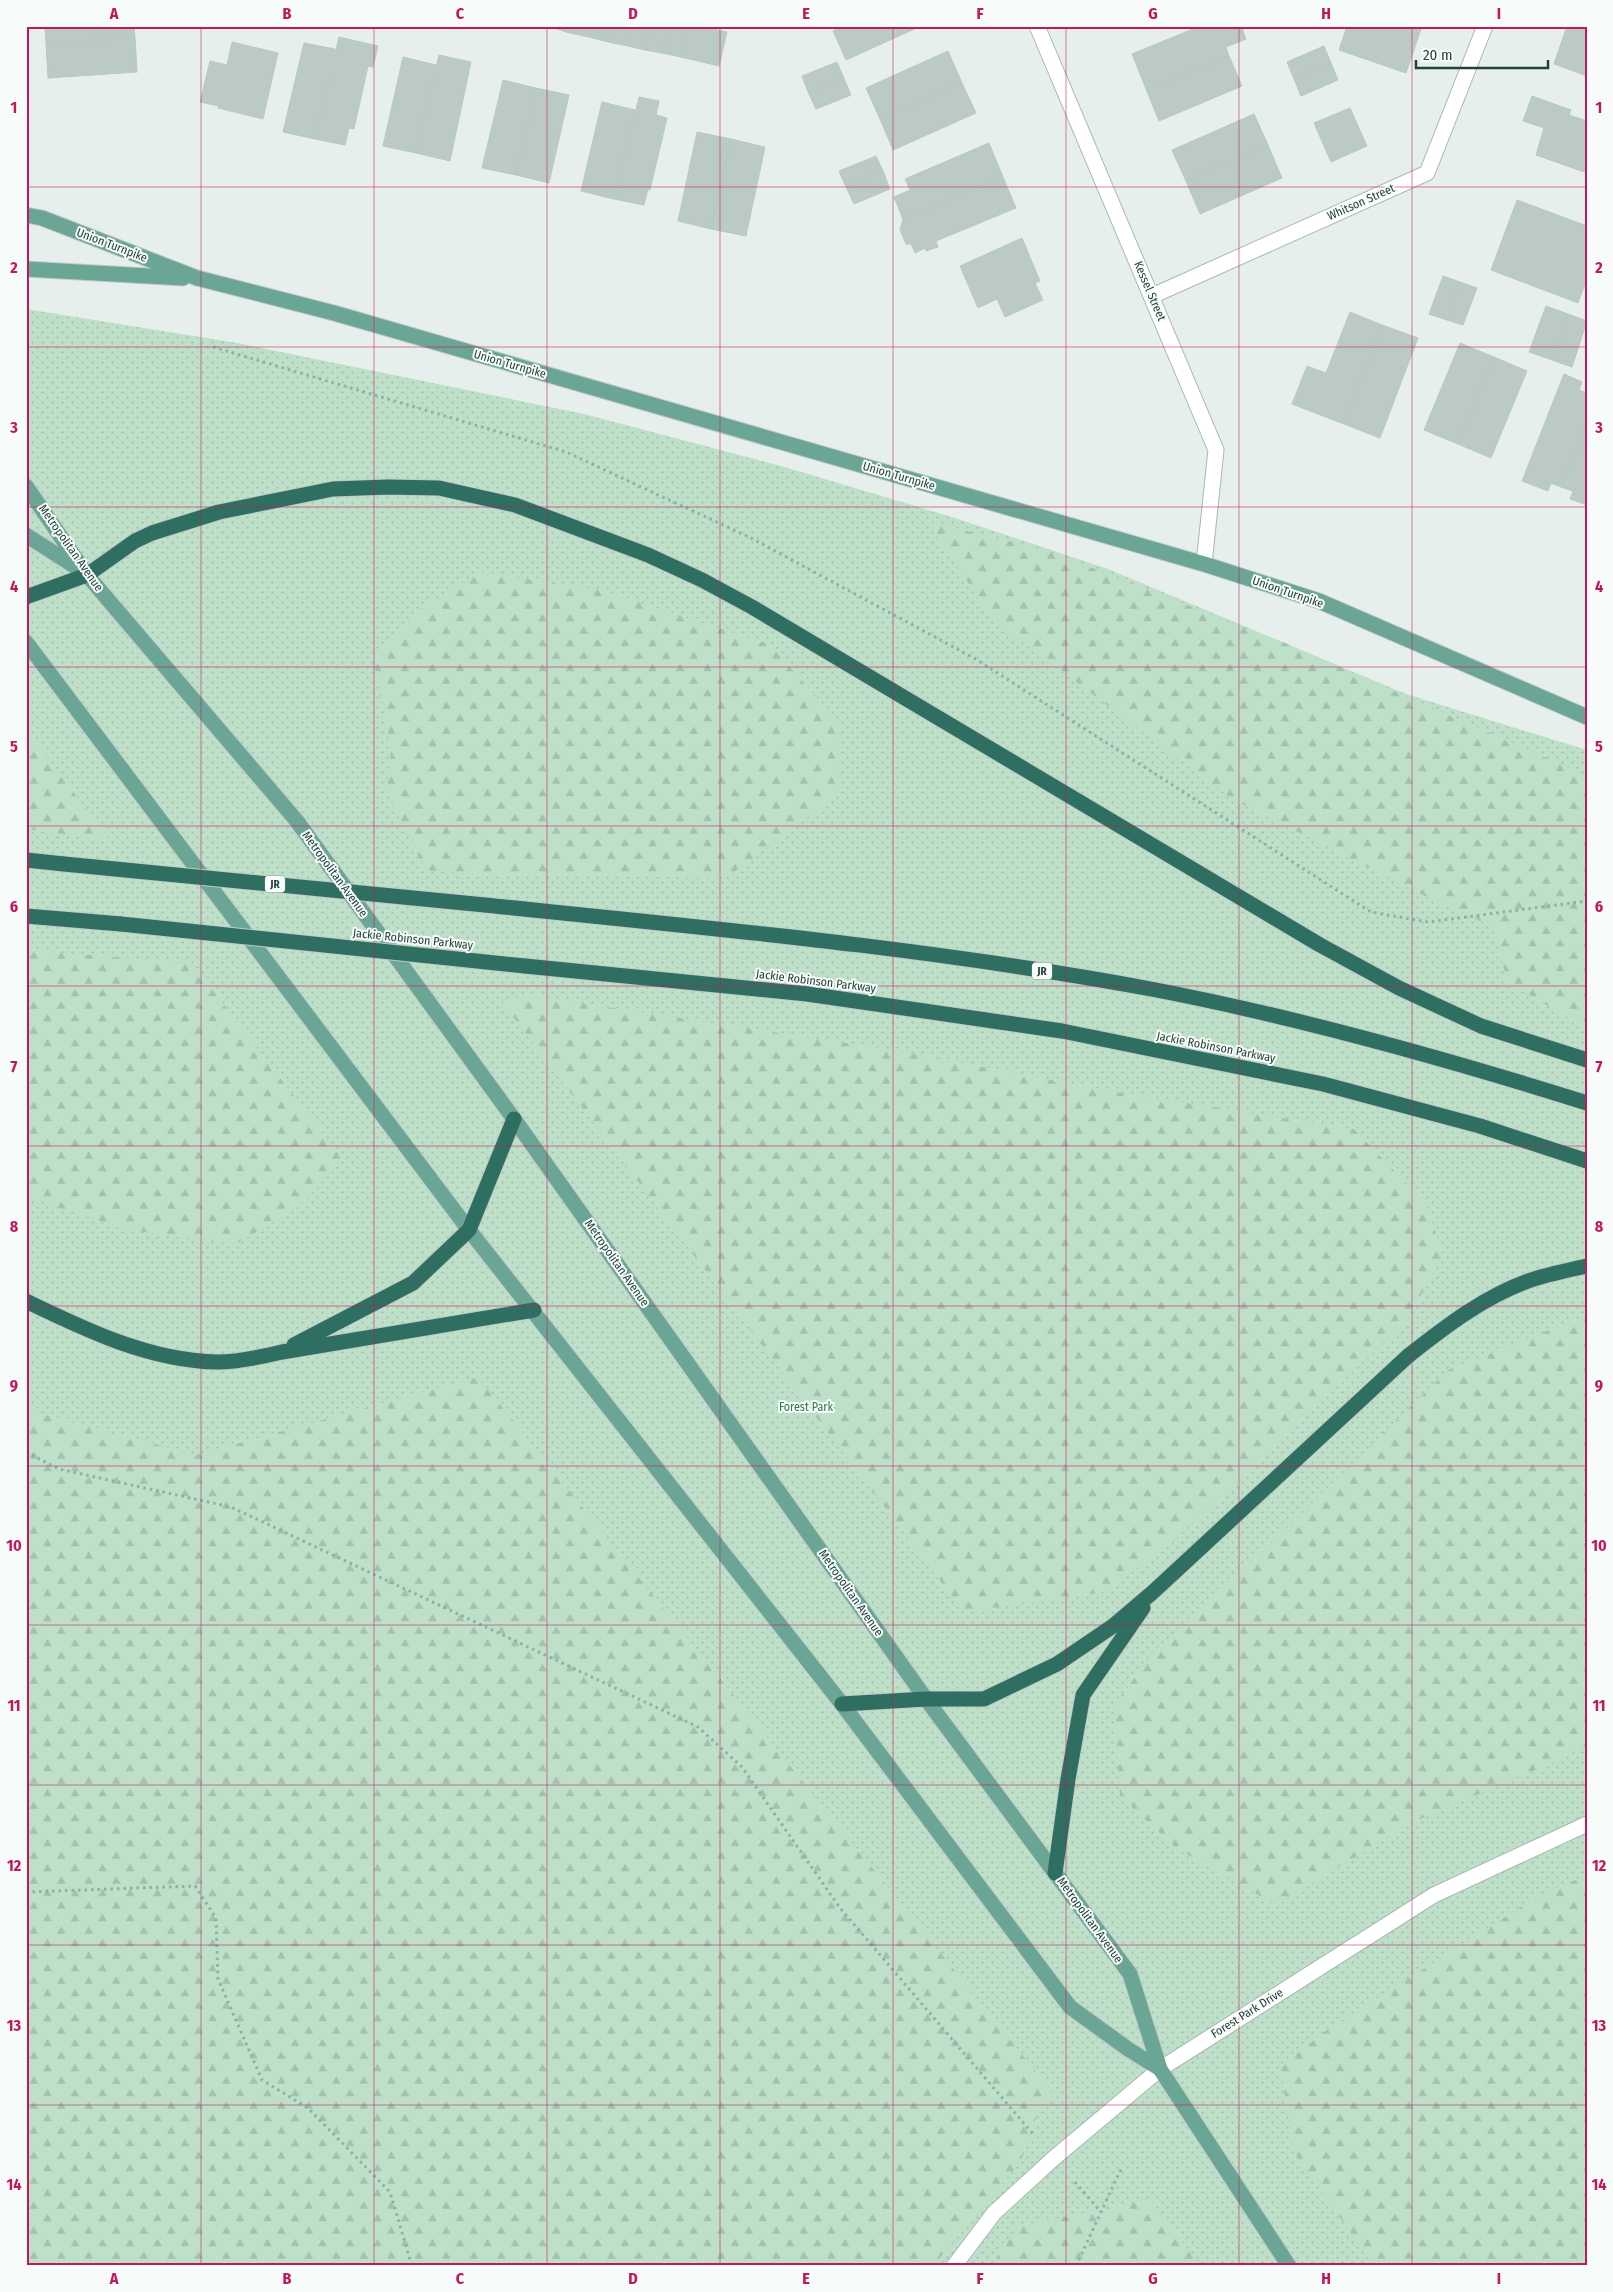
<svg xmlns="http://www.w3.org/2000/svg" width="1613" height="2292" viewBox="0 0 1613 2292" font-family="'Fira Sans Condensed',sans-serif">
  <defs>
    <pattern id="green-dots" width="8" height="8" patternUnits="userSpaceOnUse" patternTransform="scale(1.25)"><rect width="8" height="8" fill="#bfe0c8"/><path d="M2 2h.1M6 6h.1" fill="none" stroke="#a4c1ad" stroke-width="1.8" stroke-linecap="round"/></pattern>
    <pattern id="forest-firs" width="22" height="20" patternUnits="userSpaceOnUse" patternTransform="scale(1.25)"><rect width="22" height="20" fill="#bfe0c8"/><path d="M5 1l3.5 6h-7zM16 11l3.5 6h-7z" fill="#a4c1ad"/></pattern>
  </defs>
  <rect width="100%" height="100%" fill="#e6efeb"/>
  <path fill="url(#green-dots)" d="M26 309 237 343 584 414 781 466 952 517 1108 569 1406 694 1587 750V2266H26Z"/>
  <path fill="url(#forest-firs)" d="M928 522 1046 550 1283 642 1587 776V1029L1507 982 1494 927 1431 899 1234 800 992 619Z
    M480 572 605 591 770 645 839 722 838 795 726 878 457 873 425 870 387 791 391 749 373 657 423 607Z
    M26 729 110 841 26 829Z
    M26 950 192 963 343 1160 300 1206 236 1244 122 1229 26 1196Z
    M527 995 899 1051 1115 1092 1354 1129 1426 1204 1443 1255 1406 1321 1167 1547 1104 1592 964 1612 502 1002Z
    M1587 1315V1748L1413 1822 1276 1905 1176 1848 1120 1796 1114 1706 1153 1652 1217 1596 1448 1370Z
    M478 1377 1057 2098 1037 2114 1021 2161 933 2266H26V1410L196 1455Z
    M1587 1875V2266H1374L1294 2152 1280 2066 1324 2032 1538 1896Z
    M1151 2200 1200 2266H991L1018 2226Z"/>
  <path fill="#bbcac4" stroke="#b8c9c2" d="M45 26H134L135 38 46 43Z
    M547 26H567L566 32Z
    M567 26H591L589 37 566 32Z
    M591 26H611L608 42 589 37Z
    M611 26H632L628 46 608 42Z
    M632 26H650L645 50 628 46Z
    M650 26H669L662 53 645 50Z
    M669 26H688L681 57 662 53Z
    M688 26H700L727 32 719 66 681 57Z
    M843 26H921L846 60 833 31Z
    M1200 26H1241L1246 39 1226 47 1229 56 1146 89 1132 54Z
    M1347 26H1422L1406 73 1339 50Z
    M1567 26H1587V76L1554 64Z
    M339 37 378 46 373 67 368 66 354 129 349 128 345 145 315 139Z
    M135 38 137 72 48 78 46 43Z
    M232 42 278 53 263 119 218 108 219 106 200 102 210 61 227 65Z
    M304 43 335 49 315 139 283 132Z
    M1324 46 1331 63 1294 79 1287 62Z
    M948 51 962 83 880 119 866 88Z
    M439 55 471 62 450 161 416 153Z
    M1229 56 1242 86 1159 121 1146 89Z
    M403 57 436 65 416 153 383 146Z
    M837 62 843 76 808 92 802 76Z
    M1331 63 1338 80 1301 96 1294 79Z
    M843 76 851 95 816 109 808 92Z
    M503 80 536 88 516 175 482 168Z
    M962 83 976 113 893 150 880 119Z
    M536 88 569 95 549 183 516 175Z
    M1532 96 1571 110 1569 115 1587 121V173L1536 155 1544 128 1523 121Z
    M639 97 659 101 656 115 667 118 650 190 648 189 644 205 614 199Z
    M602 102 635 110 614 199 581 191Z
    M1350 108 1367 146 1331 162 1314 123Z
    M1254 114 1268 145 1186 181 1172 150Z
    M697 132 731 139 711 229 678 221Z
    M731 139 765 147 746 236 711 229Z
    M989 143 1003 177 903 219 894 197 910 190 905 179Z
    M1268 145 1282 178 1200 214 1186 181Z
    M876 156 883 171 846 187 839 171Z
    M883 171 890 189 854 204 846 187Z
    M1003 177 1016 208 936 241 938 247 926 251 925 248 915 253 911 244H906L900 230 903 219Z
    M1517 200 1587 226V279L1578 303 1491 270Z
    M1022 238 1040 281 1035 283 1043 300 1005 317 997 299 978 308 960 266Z
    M1443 276 1460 282 1447 320 1429 314Z
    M1460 282 1477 288 1463 325 1447 320Z
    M1546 306 1568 314 1552 360 1529 352Z
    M1350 312 1382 325 1344 424 1292 404 1307 366 1326 373Z
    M1568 314 1587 321 1572 367 1552 360Z
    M1382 325 1418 338 1380 438 1344 424Z
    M1460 343 1494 357 1458 444 1424 430Z
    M1494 357 1527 371 1491 458 1458 444Z
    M1564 374 1582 382 1579 390 1587 393V423L1561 487 1551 483 1548 491 1522 481Z
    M1587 423V505L1570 499 1573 491 1561 487Z"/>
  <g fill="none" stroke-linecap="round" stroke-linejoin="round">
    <g stroke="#a8b8b2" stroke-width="17">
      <path id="minor" d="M1037 26 1216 450 1204 564
        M1152 296 1427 173 1485 26
        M954 2266 994 2213 1054 2158 1160 2069 1434 1895 1587 1824"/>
    </g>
    <g stroke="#c2cac8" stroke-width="17">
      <path id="major" d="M26 215 42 218 197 278 334 313 1204 564 1319 601 1587 717
        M26 269 183 278
        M26 486 87 575 296 820 514 1119 926 1699 1130 1974 1160 2069 1289 2266
        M26 535 82 571
        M26 642 469 1230 842 1704 1070 2007 1128 2049 1160 2069"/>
    </g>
    <g stroke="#c2cac8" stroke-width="17">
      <path id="highway" d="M26 597 87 575 135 541 152 533 219 512 333 489 388 487 439 488 515 505 648 555 702 580 752 607 1320 945 1399 988 1481 1026 1587 1060
        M26 860 64 864
        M485 905C708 928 931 948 1151 989 1298 1017 1444 1058 1587 1103
        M26 916 121 924
        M525 966 807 994 1062 1031 1323 1084 1480 1126 1587 1161
        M26 1301C86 1330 150 1361 218 1362 239 1362 261 1357 282 1352L534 1310
        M294 1345 413 1283 469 1230 514 1119
        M842 1704 926 1699H984L1057 1664 1113 1626 1153 1592 1408 1356C1446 1326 1485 1296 1531 1280 1549 1274 1568 1270 1587 1266
        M1055 1873 1068 1779 1083 1695 1143 1608"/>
    </g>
    <path stroke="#86b3a5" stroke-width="3" stroke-dasharray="2.5 4" stroke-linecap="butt" d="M213 347 566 452 751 538 974 658 1371 912 1428 922 1587 901
      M26 1452 59 1469 231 1507 698 1727 742 1767 840 1908 1033 2134
      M26 1892 195 1886 216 1918 218 1979 262 2080 308 2108 390 2192 412 2266
      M1075 2182 1101 2212
      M1076 2266 1121 2169"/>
    <use href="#minor" stroke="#fff" stroke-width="15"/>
    <use href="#major" stroke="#6aa596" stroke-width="15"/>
    <use href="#highway" stroke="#2f6f62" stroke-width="15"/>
    <g stroke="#c2cac8" stroke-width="17" stroke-linecap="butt">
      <path id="highway-bridge" d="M64 864 485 905
        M121 924 525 966"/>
    </g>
    <use href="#highway-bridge" stroke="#2f6f62" stroke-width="15"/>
  </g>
  <path fill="none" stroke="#c2185b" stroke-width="1" stroke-opacity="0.55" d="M201 26V2266M374 26V2266M547 26V2266M720 26V2266M893 26V2266M1066 26V2266M1239 26V2266M1412 26V2266M26 187H1587M26 347H1587M26 507H1587M26 667H1587M26 826H1587M26 986H1587M26 1146H1587M26 1306H1587M26 1466H1587M26 1625H1587M26 1785H1587M26 1945H1587M26 2105H1587"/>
  <g text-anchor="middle" stroke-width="4" stroke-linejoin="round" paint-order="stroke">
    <g fill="#f7fbf9" stroke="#637a73" stroke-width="1">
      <rect x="265" y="875.5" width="20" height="17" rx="4"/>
      <rect x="1032" y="962.5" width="20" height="17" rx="4"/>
    </g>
    <g font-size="11" font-weight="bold" fill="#24423a">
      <text x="275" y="888">JR</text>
      <text x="1042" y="975">JR</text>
    </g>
    <g font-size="12" fill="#24423a" stroke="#f7fbf9">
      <text transform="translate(1361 202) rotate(-24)" y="4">Whitson Street</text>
      <text transform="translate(112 245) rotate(21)" y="4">Union Turnpike</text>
      <text transform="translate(1150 291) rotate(67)" y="4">Kessel Street</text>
      <text transform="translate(510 364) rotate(16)" y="4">Union Turnpike</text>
      <text transform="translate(899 476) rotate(16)" y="4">Union Turnpike</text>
      <text transform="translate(71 548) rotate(55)" y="4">Metropolitan Avenue</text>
      <text transform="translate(1288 592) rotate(19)" y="4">Union Turnpike</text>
      <text transform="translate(335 874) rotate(54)" y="4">Metropolitan Avenue</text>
      <text transform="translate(413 939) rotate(6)" y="4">Jackie Robinson Parkway</text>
      <text transform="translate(816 981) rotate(7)" y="4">Jackie Robinson Parkway</text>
      <text transform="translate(1216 1047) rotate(11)" y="4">Jackie Robinson Parkway</text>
      <text transform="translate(617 1263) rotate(55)" y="4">Metropolitan Avenue</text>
      <text transform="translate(851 1593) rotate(55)" y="4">Metropolitan Avenue</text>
      <text transform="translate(1090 1920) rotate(54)" y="4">Metropolitan Avenue</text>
      <text transform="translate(1247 2013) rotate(-32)" y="4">Forest Park Drive</text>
    </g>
    <g font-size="12" fill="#2d7a4b" stroke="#f7fbf9">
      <text x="806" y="1411">Forest Park</text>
    </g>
  </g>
  <rect width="1613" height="2292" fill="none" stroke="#f7fbf9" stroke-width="55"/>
  <path d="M1416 60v8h132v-8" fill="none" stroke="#24423a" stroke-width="2.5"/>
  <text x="1423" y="60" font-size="15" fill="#24423a" stroke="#f7fbf9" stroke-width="4" paint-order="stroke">20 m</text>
  <rect x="28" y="28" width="1558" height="2236" fill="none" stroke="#c2185b" stroke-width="2"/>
  <g font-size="16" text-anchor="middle" font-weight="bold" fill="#c2185b">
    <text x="114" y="19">A</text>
    <text x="287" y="19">B</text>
    <text x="460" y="19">C</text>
    <text x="633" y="19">D</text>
    <text x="806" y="19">E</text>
    <text x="980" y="19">F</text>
    <text x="1153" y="19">G</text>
    <text x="1326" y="19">H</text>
    <text x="1499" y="19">I</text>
    <text x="14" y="113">1</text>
    <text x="1599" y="113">1</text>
    <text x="14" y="273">2</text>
    <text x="1599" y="273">2</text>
    <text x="14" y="433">3</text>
    <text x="1599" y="433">3</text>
    <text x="14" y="592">4</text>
    <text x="1599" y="592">4</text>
    <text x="14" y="752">5</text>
    <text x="1599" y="752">5</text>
    <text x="14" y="912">6</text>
    <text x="1599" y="912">6</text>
    <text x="14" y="1072">7</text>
    <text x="1599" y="1072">7</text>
    <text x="14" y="1232">8</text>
    <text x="1599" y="1232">8</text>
    <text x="14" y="1391">9</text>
    <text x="1599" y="1391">9</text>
    <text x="14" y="1551">10</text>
    <text x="1599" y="1551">10</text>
    <text x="14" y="1711">11</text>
    <text x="1599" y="1711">11</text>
    <text x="14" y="1871">12</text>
    <text x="1599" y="1871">12</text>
    <text x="14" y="2031">13</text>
    <text x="1599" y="2031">13</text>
    <text x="14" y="2190">14</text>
    <text x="1599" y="2190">14</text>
    <text x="114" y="2284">A</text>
    <text x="287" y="2284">B</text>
    <text x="460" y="2284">C</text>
    <text x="633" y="2284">D</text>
    <text x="806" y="2284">E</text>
    <text x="980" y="2284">F</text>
    <text x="1153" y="2284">G</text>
    <text x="1326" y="2284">H</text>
    <text x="1499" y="2284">I</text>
  </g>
</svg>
